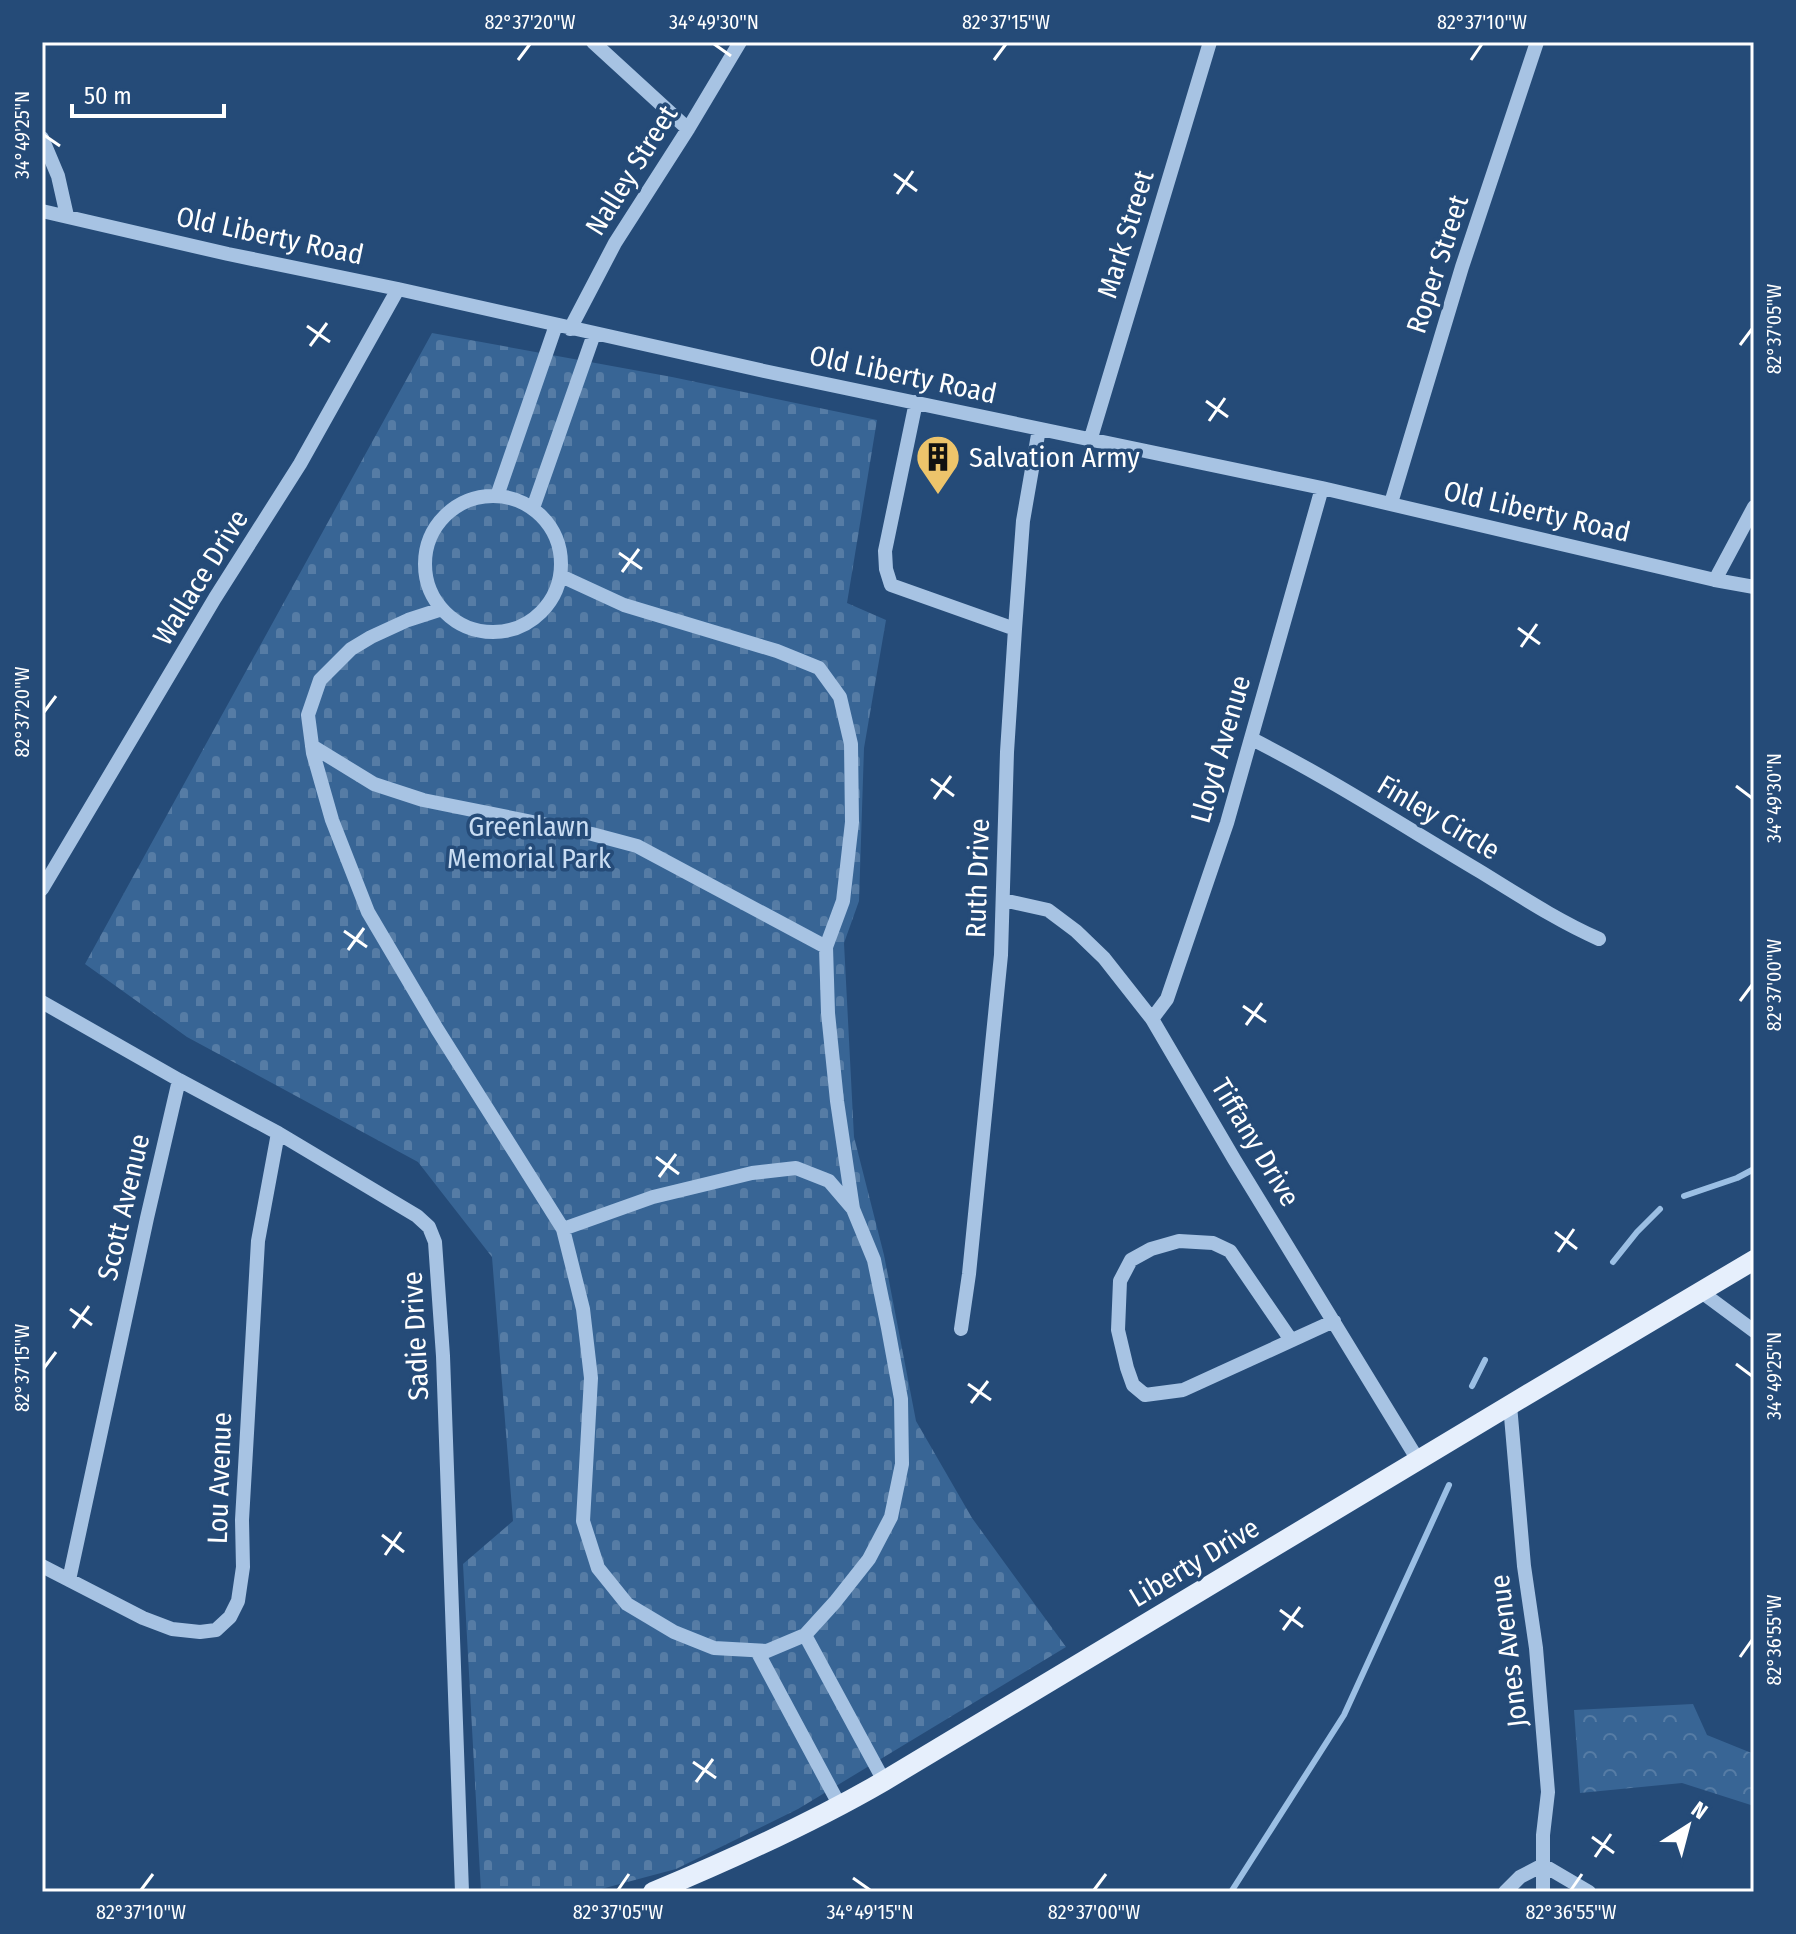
<svg xmlns="http://www.w3.org/2000/svg" width="1796" height="1934" viewBox="0 0 1796 1934" font-family="'Fira Sans Condensed',sans-serif">
  <defs>
    <pattern id="forest-crowns" width="20" height="18" patternUnits="userSpaceOnUse" patternTransform="scale(2)"><rect width="20" height="18" fill="#386595"/><path d="M2 6a3 3 0 1 1 6 0M12 15a3 3 0 1 1 6 0" fill="none" stroke="#567ca5"/></pattern>
    <pattern id="cemetery-stones" width="16" height="16" patternUnits="userSpaceOnUse" patternTransform="scale(2)"><rect width="16" height="16" fill="#386595"/><path d="M2 7V4a2 2 0 0 1 4 0v3zM10 15v-3a2 2 0 0 1 4 0v3z" fill="#567ca5"/></pattern>
  </defs>
  <rect width="100%" height="100%" fill="#254b78"/>
  <path fill="url(#forest-crowns)" d="M1693 1704 1707 1735 1754 1754V1806L1682 1783 1580 1793 1574 1710Z"/>
  <path fill="url(#cemetery-stones)" d="M432 333 672 377 877 420 847 603 886 620 864 748 859 901 844 943 854 1137 884 1255 916 1421 972 1518 1066 1647 798 1809 676 1869 590 1892H481L463 1564 513 1521 492 1257 418 1162 187 1037 85 964Z"/>
  <g fill="none" stroke-linecap="round" stroke-linejoin="round">
    <path stroke="#9bbfe4" stroke-width="6" d="M1684 1196 1737 1178 1754 1169
      M1613 1262 1637 1232 1660 1209
      M1472 1386 1485 1360
      M1231 1892 1344 1715 1449 1485"/>
    <path stroke="#a7c3e3" stroke-width="14" d="M593 42 688 129
      M42 138 58 176 67 216
      M42 211 228 254 398 289 764 371 1322 488 1715 580 1754 587
      M570 329 615 243 688 129 740 42
      M916 402 885 551 886 569 891 585 1015 629
      M1090 441 1210 42
      M425 564a68 68 0 1 1 136 0a68 68 0 1 1-136 0Z
      M497 496 556 325
      M1391 503 1462 267 1537 42
      M533 508 594 334
      M561 576 624 605 777 651 819 668 840 697 851 744 852 822 843 901 826 947 828 1013 837 1101 853 1209
      M1715 580 1754 507
      M442 609 408 620 371 637 351 649 320 680 308 715 313 753 332 820 368 912 437 1029 563 1229 583 1309 591 1378 583 1521 598 1568 627 1604 674 1632 714 1648 767 1651 805 1635 835 1602 869 1559 891 1517 902 1464 901 1399 888 1328 874 1260 853 1209 829 1181 796 1168 752 1173 653 1197 563 1229
      M1252 739C1331 779 1405 827 1481 872 1520 896 1558 921 1599 939
      M312 746 374 784 423 800 592 834 637 846 826 947
      M42 889 215 598 300 464 398 289
      M1003 900 1048 910 1076 931 1104 958 1152 1019 1234 1159 1418 1460
      M42 1002 179 1080 278 1133 417 1216 429 1227 435 1242 443 1356 462 1892
      M1152 1019 1167 999 1227 823 1322 488
      M1700 1291 1754 1331
      M961 1329 969 1274 1001 955 1007 752 1015 629 1023 521 1039 429
      M1291 1340 1230 1251 1213 1243 1179 1241 1151 1249 1131 1260 1120 1281 1118 1330 1127 1368 1133 1385 1145 1395 1183 1390 1334 1321
      M1510 1405 1524 1566 1536 1648 1548 1792 1543 1835V1892
      M42 1566 143 1618 172 1629 200 1632 216 1630 230 1617 238 1601 243 1567 242 1520 258 1241 278 1133
      M69 1580 147 1218 179 1080
      M805 1635 884 1781
      M757 1651 840 1806
      M1505 1892 1520 1877 1543 1865 1589 1892"/>
    <path stroke="#e6effc" stroke-width="20" d="M653 1892C732 1859 810 1824 884 1781L1510 1405 1754 1260"/>
  </g>
  <path fill="none" stroke="#fff" stroke-width="3" d="M714 44 731 56M518 60 530 44M994 60 1006 44M1471 60 1482 44M44 135 60 146M894 174 917 191M897 194 913 171M307 326 330 342M1740 345 1752 329M310 346 327 323M1206 401 1228 417M1209 421 1225 398M619 553 642 569M622 572 639 549M1518 628 1540 644M1521 647 1537 624M44 712 56 696M931 779 954 796M1736 786 1752 798M934 799 951 776M344 931 367 947M348 950 364 928M1740 1001 1752 985M1243 1006 1266 1022M1246 1025 1262 1003M656 1157 679 1174M659 1177 676 1154M1555 1232 1577 1249M1558 1252 1574 1229M70 1309 92 1325M73 1328 89 1306M1736 1364 1752 1376M44 1368 56 1352M968 1384 991 1400M971 1403 988 1381M382 1535 404 1552M385 1555 401 1532M1280 1610 1303 1627M1283 1630 1300 1607M1740 1657 1752 1640M693 1762 716 1778M696 1782 713 1759M1592 1837 1614 1853M1595 1857 1611 1834M853 1878 870 1890M141 1890 153 1874M618 1890 629 1874M1094 1890 1106 1874M1571 1890 1582 1874"/>
  <defs>
    <g id="building-pin" transform="scale(2.3)"><path d="M0 17L-7.5 6A9.5 9.5 0 1 1 7.5 6Z" fill="#edc46b" stroke="#254b78"/><path d="M-4-6H4V6H1V3H-1V6H-4ZM-2.5-4.3h1.7v1.8h-1.7ZM.8-4.3h1.7v1.8H.8ZM-2.5-1h1.7V.8h-1.7ZM.8-1h1.7V.8H.8Z" fill="#111"/></g>
  </defs>
  <g fill-rule="evenodd">
    <use href="#building-pin" x="938" y="457"/>
  </g>
  <g text-anchor="middle" stroke-width="7" stroke-linejoin="round" paint-order="stroke">
    <g font-size="28" fill="#fff" stroke="#254b78">
      <text transform="translate(631 170) rotate(-58)" y="10">Nalley Street</text>
      <text transform="translate(1125 234) rotate(-73)" y="10">Mark Street</text>
      <text transform="translate(270 235) rotate(12)" y="10">Old Liberty Road</text>
      <text transform="translate(1437 264) rotate(-72)" y="10">Roper Street</text>
      <text transform="translate(903 374) rotate(12)" y="10">Old Liberty Road</text>
      <text transform="translate(1537 511) rotate(13)" y="10">Old Liberty Road</text>
      <text transform="translate(200 577) rotate(-58)" y="10">Wallace Drive</text>
      <text transform="translate(1220 749) rotate(-74)" y="10">Lloyd Avenue</text>
      <text transform="translate(1439 817) rotate(31)" y="10">Finley Circle</text>
      <text transform="translate(977 878) rotate(-88)" y="10">Ruth Drive</text>
      <text transform="translate(1256 1142) rotate(59)" y="10">Tiffany Drive</text>
      <text transform="translate(123 1207) rotate(-77)" y="10">Scott Avenue</text>
      <text transform="translate(415 1336) rotate(-93)" y="10">Sadie Drive</text>
      <text transform="translate(219 1478) rotate(-88)" y="10">Lou Avenue</text>
      <text transform="translate(1194 1562) rotate(-31)" y="10">Liberty Drive</text>
      <text transform="translate(1508 1651) rotate(-97)" y="10">Jones Avenue</text>
    </g>
    <g font-size="28" fill="#fff" stroke="#254b78" text-anchor="start">
      <text x="969" y="467">Salvation Army</text>
    </g>
    <g font-size="28" fill="#c9ddf3" stroke="#254b78">
      <text x="529" y="836">Greenlawn<tspan x="529" dy="32">Memorial Park</tspan></text>
    </g>
  </g>
  <rect width="1796" height="1934" fill="none" stroke="#254b78" stroke-width="88"/>
  <g transform="translate(1688 1826) rotate(36)" stroke="#254b78" stroke-width="6" paint-order="stroke">
  <path d="M0-6L14 30L0 20L-14 30Z" fill="#ffffff"/>
  <text y="-12" font-size="22" font-weight="bold" text-anchor="middle" fill="#ffffff">N</text>
  </g>
  <path d="M72 104v12h152v-12" fill="none" stroke="#ffffff" stroke-width="4"/>
  <text x="84" y="104" font-size="24" fill="#ffffff" stroke="#254b78" stroke-width="6" paint-order="stroke">50 m</text>
  <rect x="44" y="44" width="1708" height="1846" fill="none" stroke="#fff" stroke-width="3"/>
  <g font-size="20" text-anchor="middle" fill="#fff">
    <text x="530" y="29">82°37'20"W</text>
    <text x="714" y="29">34°49'30"N</text>
    <text x="1006" y="29">82°37'15"W</text>
    <text x="1482" y="29">82°37'10"W</text>
    <text transform="translate(22 135) rotate(-90)" y="7">34°49'25"N</text>
    <text transform="translate(1774 329) rotate(-90)" y="7">82°37'05"W</text>
    <text transform="translate(22 712) rotate(-90)" y="7">82°37'20"W</text>
    <text transform="translate(1774 798) rotate(-90)" y="7">34°49'30"N</text>
    <text transform="translate(1774 985) rotate(-90)" y="7">82°37'00"W</text>
    <text transform="translate(22 1368) rotate(-90)" y="7">82°37'15"W</text>
    <text transform="translate(1774 1376) rotate(-90)" y="7">34°49'25"N</text>
    <text transform="translate(1774 1640) rotate(-90)" y="7">82°36'55"W</text>
    <text x="141" y="1919">82°37'10"W</text>
    <text x="618" y="1919">82°37'05"W</text>
    <text x="870" y="1919">34°49'15"N</text>
    <text x="1094" y="1919">82°37'00"W</text>
    <text x="1571" y="1919">82°36'55"W</text>
  </g>
</svg>
